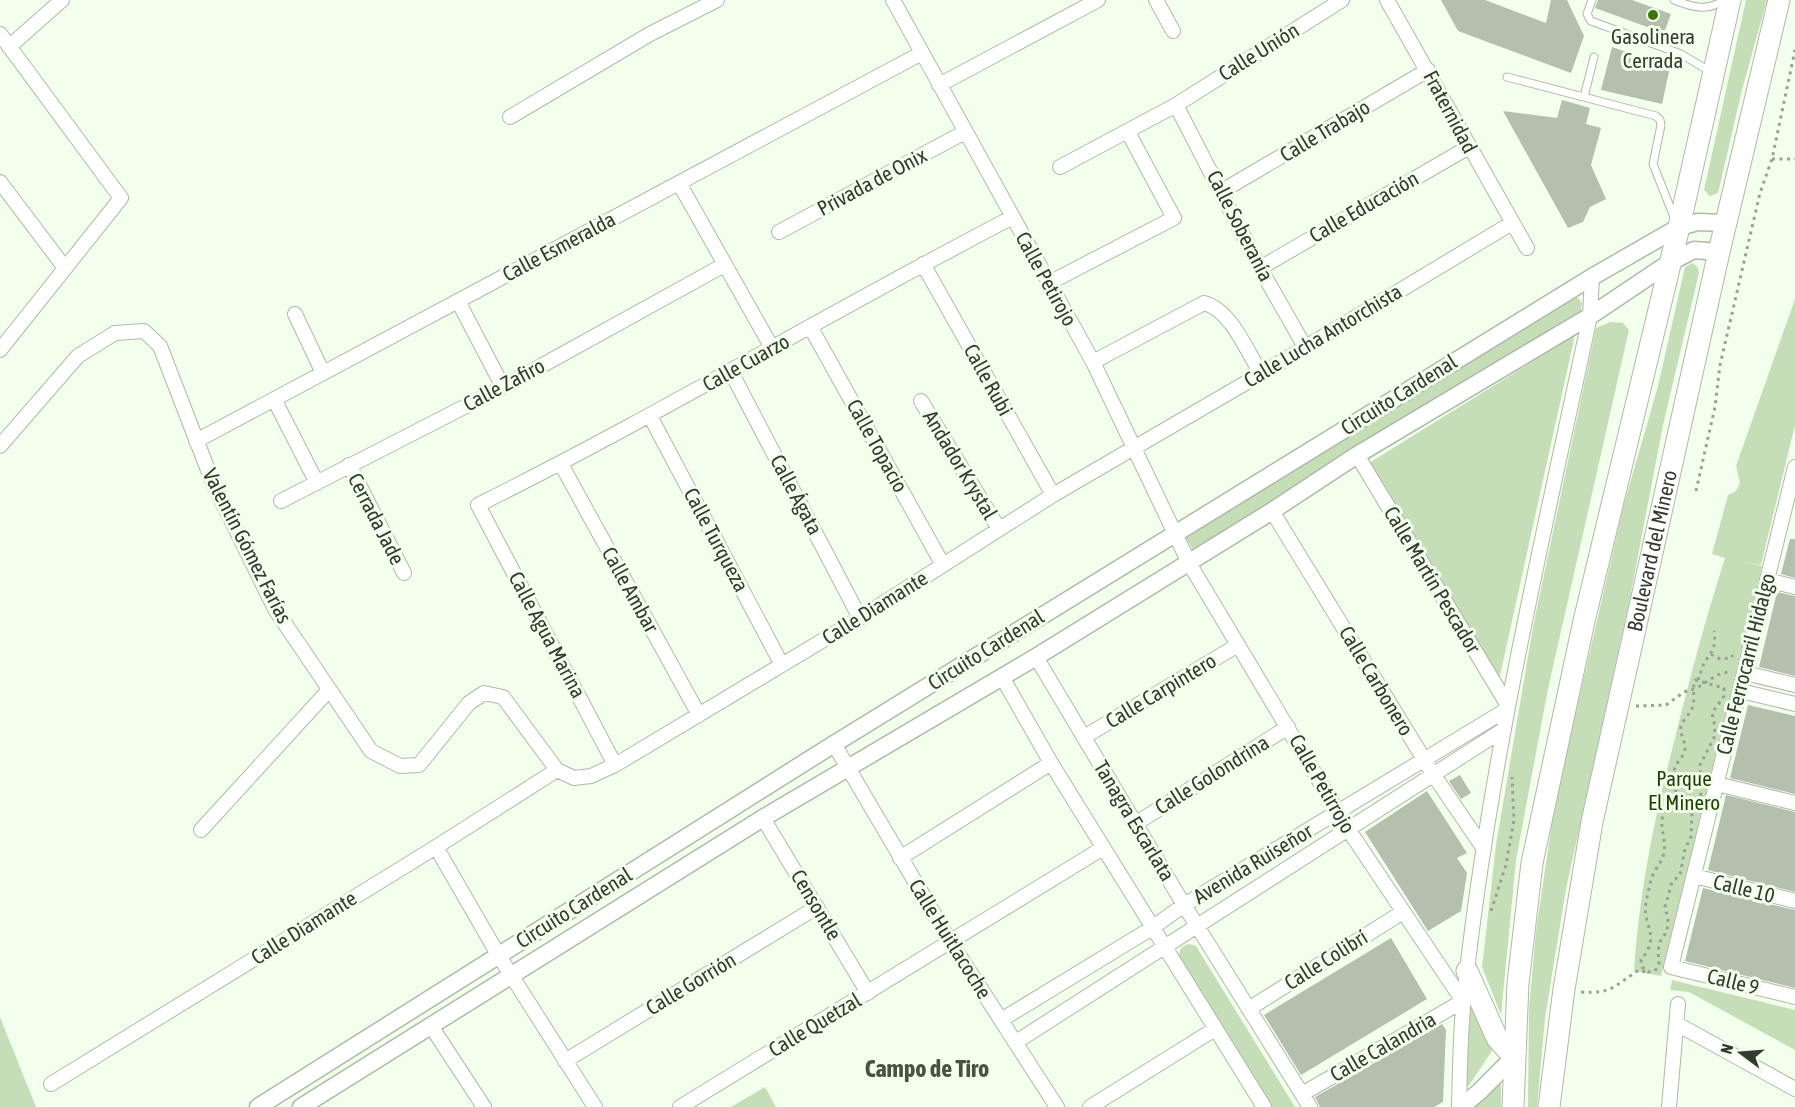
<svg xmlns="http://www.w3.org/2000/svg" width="1795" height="1107" viewBox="0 0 1795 1107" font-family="'Asap Condensed',sans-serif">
  <rect width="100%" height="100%" fill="#f3ffed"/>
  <path fill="#c6deb8" d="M1746 0H1767L1742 90 1718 193 1710 196 1704 190Z
    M1693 263 1698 268 1699 273 1663 425 1629 603 1566 889 1545 1018 1537 1107H1528L1529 1009 1536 931 1555 802 1624 504 1658 386 1685 267Z
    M1572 297 1578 298 1582 303 1581 310 1193 550 1185 537Z
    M1795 299V425L1761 565 1742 562 1762 566 1661 976 1634 971C1639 891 1655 815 1675 738 1690 677 1706 617 1725 558L1712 554 1728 495 1736 491 1740 483 1736 466Z
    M1610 322 1623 323 1629 330 1548 689 1529 790 1516 860 1501 1015 1482 967 1496 845 1533 627 1596 328Z
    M1575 335 1499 680 1369 463Z
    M1189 944 1196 946 1295 1107H1270L1179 958C1179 950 1181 946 1189 944Z
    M1672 980 1795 1010V1050L1689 992 1670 990Z
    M1471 998 1486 1028 1492 1051 1468 1087 1466 1084Z
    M0 1017 36 1107H0Z
    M1501 1078V1107H1475Z
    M765 1087 776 1107H731Z"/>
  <path fill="#b4bfae" d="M1441 0H1485L1546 23 1551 0H1567L1584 36 1571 73 1458 31Z
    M1598 0H1632L1671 14 1664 33 1595 8Z
    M1612 47 1670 67 1662 104 1601 90Z
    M1562 100 1590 108 1586 124 1601 128 1591 165 1606 199 1590 207 1583 222 1568 228 1503 111 1557 118Z
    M1790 539H1795V578L1781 574Z
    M1777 592 1795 596V676L1759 667Z
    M1748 705 1795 716V794L1730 778Z
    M1460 775 1471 793 1461 799 1449 781Z
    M1427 791 1467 853 1457 858 1467 873 1461 911 1428 931 1365 832Z
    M1726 795 1795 812V892L1708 870Z
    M1703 888 1795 910V988L1685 961Z
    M1391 938 1427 999 1301 1075 1264 1015Z
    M1442 1024 1446 1030 1443 1102 1434 1107H1320L1315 1097Z"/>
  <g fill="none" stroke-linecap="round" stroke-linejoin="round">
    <g stroke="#afb9a9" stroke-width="9">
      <path id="service" d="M1592 0 1587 14 1591 21 1681 54 1711 72
        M1674 0C1692 7 1707 12 1724 0
        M1507 77 1656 116 1660 120 1661 125 1653 164 1674 217
        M1584 97 1594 57"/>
    </g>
    <g stroke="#afb9a9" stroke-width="16">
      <path id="minor" d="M893 0 1093 362 1189 563 1348 829 1463 1001 1302 1094
        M1156 0 1173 31
        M1387 0 1527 248
        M0 34 121 198 0 350
        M9 47 62 0
        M939 85 1098 0
        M1176 105 1260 268 1305 347
        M510 117 650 34 717 0
        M1060 167 1176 105 1342 0
        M0 182 65 268
        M679 183 772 348
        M1222 191 1428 70
        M779 232 965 132
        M923 264 1053 495
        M1260 268 1469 147
        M1049 283 1174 218 1128 132
        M458 301 503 387
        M295 314 323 373
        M811 328 943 565
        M1093 362 1204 303C1231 310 1247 351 1261 374
        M731 372 860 618
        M274 399 317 483
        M921 401 999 529
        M650 416 782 665
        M196 441 922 53
        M0 446 78 356 115 333 144 331 160 346 213 483 275 609 371 751 400 766 419 765 469 703 484 693 503 697 557 770 574 778 591 776 615 765 860 618 1053 495 1261 374 1512 223
        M1357 455 1507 704
        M561 464 699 715
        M349 465 404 573
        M1795 467 1671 967 1795 997
        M281 501 503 387 724 265
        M1272 511 1433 774 1484 849
        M1767 580 1795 587
        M1036 657 1184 905 1310 1107
        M1745 673 1795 685
        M1002 677 1051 763 1264 1107
        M1741 691 1795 704
        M1084 737 1238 645
        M834 744 950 941 1057 1107
        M615 765 478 505C659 415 833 310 1013 217
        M1717 784 1795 803
        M763 818 868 993
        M1135 824 1288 727
        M201 830 328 691
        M436 847 499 956 595 1107
        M900 858 1051 763
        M1694 876 1795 901
        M1250 1008 1403 912
        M1001 1020 1152 928 1184 905 1506 710
        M1677 1024 1795 1089
        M431 1026 484 1107
        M1016 1042 1503 730
        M565 1061 817 907
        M51 1084 436 847 557 770
        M680 1107 1103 848
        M1090 1107 1215 1029
        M1459 1107C1460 1071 1460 1034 1464 998 1488 768 1542 542 1590 316L1592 277
        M1669 1107 1678 1004"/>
    </g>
    <g stroke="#afb9a9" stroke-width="19">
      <path id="tertiary" d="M258 1107 834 744 1592 277 1679 227 1698 222 1725 223
        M301 1107 763 818 1036 657 1272 511 1357 455 1590 316 1669 263 1694 250 1719 252
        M1461 1107 1479 1092 1514 1057"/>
    </g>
    <g stroke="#afb9a9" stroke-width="23">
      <g id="primary">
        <path d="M1467 971 1497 1038 1514 1057"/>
        <path d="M1513 1107 1518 983 1532 863 1584 621 1679 227 1730 0"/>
        <path id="s1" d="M1549 1107 1564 989 1592 822 1719 252 1779 0"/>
      </g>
    </g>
    <path stroke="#98a194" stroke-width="3" stroke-dasharray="3 4.5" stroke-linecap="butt" d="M1772 159H1795
      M1696 491 1715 407 1720 365 1760 193 1772 159 1795 50
      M1711 654 1720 659 1731 658 1733 655
      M1697 679 1700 678C1702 654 1718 658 1714 631
      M1695 680 1724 688V696L1712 713 1715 727 1714 738 1700 765 1701 794 1692 812 1691 837 1685 849 1680 875 1672 882 1665 907 1668 919 1667 931 1660 942 1658 951 1659 964 1655 971 1648 972 1642 967 1641 960C1662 934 1642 927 1646 903 1647 897 1650 882 1652 877 1655 868 1663 862 1664 852 1666 841 1661 831 1662 820 1663 811 1672 805 1675 796 1677 788 1674 781 1674 773 1674 764 1681 760 1684 753 1688 743 1679 736 1681 726 1683 719 1691 714 1693 706 1695 697 1692 690 1695 680Z
      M1636 706 1666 705 1684 692 1697 688 1717 675 1731 671
      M1491 911 1506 865 1514 820 1512 777
      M1581 992C1613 994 1615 985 1639 970L1646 972"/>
    <use href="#service" stroke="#fff" stroke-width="7"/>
    <use href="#minor" stroke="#fff" stroke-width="14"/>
    <use href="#tertiary" stroke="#fff" stroke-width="16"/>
    <use href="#primary" stroke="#fff" stroke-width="21"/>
  </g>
  <circle fill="#3e7501" stroke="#f3ffed" stroke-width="2" cx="1653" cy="15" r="6"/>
  <g text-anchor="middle" stroke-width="6" stroke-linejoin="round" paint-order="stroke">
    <g font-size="21" fill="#343932" stroke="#f3ffed">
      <text x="1653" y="44">Gasolinera<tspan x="1653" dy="24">Cerrada</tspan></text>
    </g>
    <g font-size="21" fill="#343932" stroke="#f3ffed">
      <text transform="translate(1259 52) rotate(-32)" y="7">Calle Unión</text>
      <text transform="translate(1450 112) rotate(62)" y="7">Fraternidad</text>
      <text transform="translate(1325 131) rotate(-31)" y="7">Calle Trabajo</text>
      <text transform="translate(872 182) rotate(-28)" y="7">Privada de Onix</text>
      <text transform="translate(1364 207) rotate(-30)" y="7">Calle Educación</text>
      <text transform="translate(1240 226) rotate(63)" y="7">Calle Soberanía</text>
      <text transform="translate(559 247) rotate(-28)" y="7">Calle Esmeralda</text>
      <text transform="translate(1046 279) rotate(61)" y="7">Calle Petirojo</text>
      <text transform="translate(1323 336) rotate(-31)" y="7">Calle Lucha Antorchista</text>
      <text transform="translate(746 363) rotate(-29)" y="7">Calle Cuarzo</text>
      <text transform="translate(988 380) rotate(61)" y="7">Calle Rubi</text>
      <text transform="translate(504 385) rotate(-28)" y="7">Calle Zafiro</text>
      <text transform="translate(1399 395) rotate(-32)" y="7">Circuito Cardenal</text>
      <text transform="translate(877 446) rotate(61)" y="7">Calle Topacio</text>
      <text transform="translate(960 465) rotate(59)" y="7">Andador Krystal</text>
      <text transform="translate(796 495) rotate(62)" y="7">Calle Ágata</text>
      <text transform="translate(376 519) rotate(63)" y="7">Cerrada Jade</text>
      <text transform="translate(716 540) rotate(62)" y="7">Calle Turqueza</text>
      <text transform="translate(247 546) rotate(63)" y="7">Valentín Gómez Farías</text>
      <text dy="7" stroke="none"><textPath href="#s1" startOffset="566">Boulevard del Minero</textPath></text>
      <text transform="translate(1432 580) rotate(59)" y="7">Calle Martín Pescador</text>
      <text transform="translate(630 590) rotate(61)" y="7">Calle Ambar</text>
      <text transform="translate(875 608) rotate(-32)" y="7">Calle Diamante</text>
      <text transform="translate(547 635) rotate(62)" y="7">Calle Agua Marina</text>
      <text transform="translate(986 650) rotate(-32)" y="7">Circuito Cardenal</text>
      <text transform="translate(1746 664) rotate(-76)" y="7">Calle Ferrocarril Hidalgo</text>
      <text transform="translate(1376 681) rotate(59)" y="7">Calle Carbonero</text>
      <text transform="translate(1161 691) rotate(-31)" y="7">Calle Carpintero</text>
      <text transform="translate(1212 775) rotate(-32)" y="7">Calle Golondrina</text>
      <text transform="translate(1322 784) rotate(60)" y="7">Calle Petirrojo</text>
      <text transform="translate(1134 821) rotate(59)" y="7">Tanagra Escarlata</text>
      <text transform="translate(1253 864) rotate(-31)" y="7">Avenida Ruiseñor</text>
      <text transform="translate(1744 889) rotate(14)" y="7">Calle 10</text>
      <text transform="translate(816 905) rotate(59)" y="7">Censontle</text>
      <text transform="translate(574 908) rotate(-32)" y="7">Circuito Cardenal</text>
      <text transform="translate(304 928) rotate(-32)" y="7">Calle Diamante</text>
      <text transform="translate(950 939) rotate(58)" y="7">Calle Huitlacoche</text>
      <text transform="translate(1326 960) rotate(-32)" y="7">Calle Colibrí</text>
      <text transform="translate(1733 982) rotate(14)" y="7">Calle 9</text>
      <text transform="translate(691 984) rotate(-31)" y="7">Calle Gorrión</text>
      <text transform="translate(815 1025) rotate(-31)" y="7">Calle Quetzal</text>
      <text transform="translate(1383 1047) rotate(-30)" y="7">Calle Calandria</text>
    </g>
    <g font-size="21" fill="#1e3d02" stroke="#f3ffed">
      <text x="1684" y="786">Parque<tspan x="1684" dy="24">El Minero</tspan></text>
    </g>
    <g font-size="24" font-weight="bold" fill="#485143" stroke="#f3ffed">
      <text x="927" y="1077">Campo de Tiro</text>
    </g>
  </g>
  <g transform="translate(1741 1053) rotate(286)" stroke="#f3ffed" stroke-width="4.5" paint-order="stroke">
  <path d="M0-4.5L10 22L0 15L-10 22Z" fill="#343932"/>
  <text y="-9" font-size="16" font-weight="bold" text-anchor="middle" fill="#343932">N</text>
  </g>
</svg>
